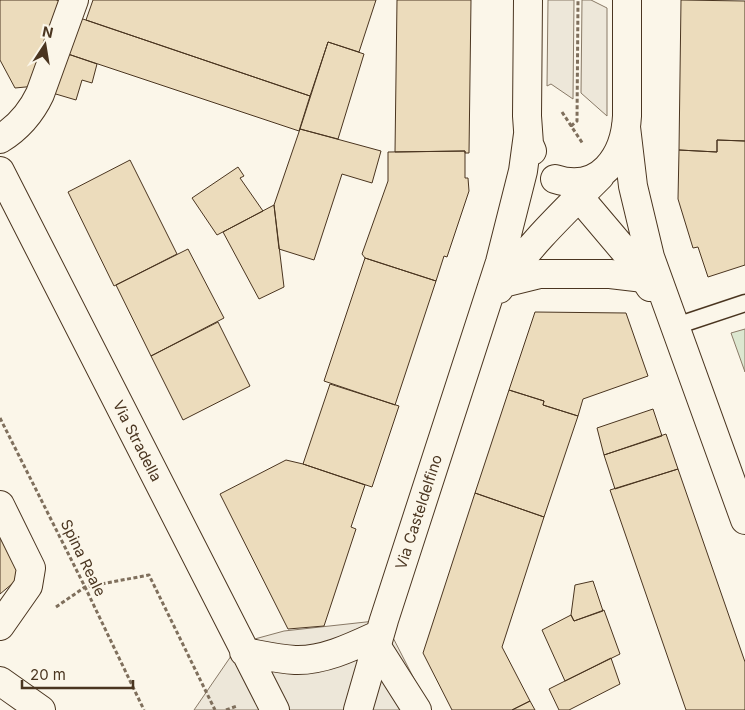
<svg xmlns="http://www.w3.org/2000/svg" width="745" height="710" viewBox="0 0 745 710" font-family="Inter,sans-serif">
  <rect width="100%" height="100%" fill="#fbf6e9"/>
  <path fill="#dce7d0" stroke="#887966" d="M745 329V372L731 333Z"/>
  <path fill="#ede7d9" stroke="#887966" d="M548 0H574L573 99 551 84 547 86Z
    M582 0H591L607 8V116L581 93Z
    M384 620 430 710H194L240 643 284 631Z"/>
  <path fill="#ecdcbc" stroke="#4a3520" d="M0 0H56L64 3 36 86 15 88 0 60Z
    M93 0H376L359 52 328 42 310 96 86 20Z
    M397 0H471L469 153H465V151L395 152Z
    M681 0 745 1V141L717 140V152L679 150Z
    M74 16 310 96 299 131 62 52Z
    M328 42 364 54 338 139 300 129Z
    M62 52 97 64 92 83 82 80 76 100 49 92Z
    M300 129 381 151 372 183 342 174 314 260 279 249 274 205Z
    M717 140 745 141V265L708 277 698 247 693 248 678 199 679 150 717 152Z
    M465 151V178H468L469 191 447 257 444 256 436 281 365 258 362 254 388 181V152Z
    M130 160 177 254 114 286 68 192Z
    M238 167 244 176 240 178 263 211 217 235 192 198Z
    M274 205 284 287 259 299 223 232Z
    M188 249 224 318 151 356 116 285Z
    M365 258 436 281 395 405 324 381Z
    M535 312 626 313 648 376 583 399 578 416 543 405 544 401 509 390Z
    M218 322 250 386 183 420 151 356Z
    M330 384 399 406 372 487 303 464Z
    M509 390 544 401 543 405 578 416 544 517 475 493Z
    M653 409 662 436 604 455 597 428Z
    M666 434 678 469 615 489 604 455Z
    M286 460 303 464 365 485 351 527 356 529 324 626 288 629 220 494Z
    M678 469 745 662V710H686L610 490Z
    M475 493 544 517 502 647 530 701 512 710H452L423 653Z
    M0 505 31 568 0 594Z
    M593 581 603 611 574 621 571 615 575 585Z
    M604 610 620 654 565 681 542 630 571 615 574 621Z
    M611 658 620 684 569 710H559L549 689Z
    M530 701 535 710H512Z"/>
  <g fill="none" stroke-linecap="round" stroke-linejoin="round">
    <g stroke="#4a3520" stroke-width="19">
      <path id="lane" d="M676 326 745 303"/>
    </g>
    <g stroke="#4a3520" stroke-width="30">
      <path id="street" d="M626 127 633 186 650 257 745 520
        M0 139C18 128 31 113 40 94L74 0
        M579 197 634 262 650 287
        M0 505 31 568 28 586 0 626
        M377 647 417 710
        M0 681 41 710"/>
    </g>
    <g stroke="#4a3520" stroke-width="30">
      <path id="secondary" d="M528 0 527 116 529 144 532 151
        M0 171 275 710
        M555 179C600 194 625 156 627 116V0
        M503 283 540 274H610L644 278
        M499 289C527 247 564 212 600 176
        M244 652C261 655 278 659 295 660 324 661 354 646 380 634
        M358 710 384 620 500 262 523 171 528 134"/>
    </g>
    <path stroke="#7f6f5c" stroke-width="3" stroke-dasharray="4 2.5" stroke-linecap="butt" d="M562 112 583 144
      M571 126 577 121 578 0
      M0 418 85 587 144 710
      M56 607 85 587 149 575 215 710
      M226 710 237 706"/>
    <use href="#lane" stroke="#fbf6e9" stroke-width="16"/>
    <use href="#street" stroke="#fbf6e9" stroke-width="28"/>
    <use href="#secondary" stroke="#fbf6e9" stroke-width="28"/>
  </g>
  <g text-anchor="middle" stroke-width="4" stroke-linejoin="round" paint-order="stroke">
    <g font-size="15" fill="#4a3520" stroke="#fbf6e9">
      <text transform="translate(137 441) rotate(63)" y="5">Via Stradella</text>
      <text transform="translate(419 512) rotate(-72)" y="5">Via Casteldelfino</text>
      <text transform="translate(83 558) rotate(64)" y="5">Spina Reale</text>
    </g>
  </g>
  <g transform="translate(45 45) rotate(12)" stroke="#fbf6e9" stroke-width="4" paint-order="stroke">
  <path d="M0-4L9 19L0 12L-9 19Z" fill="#4a3520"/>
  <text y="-8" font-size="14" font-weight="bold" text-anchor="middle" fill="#4a3520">N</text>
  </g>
  <path d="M22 680v8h111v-8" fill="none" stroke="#4a3520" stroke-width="2.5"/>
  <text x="30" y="680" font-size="15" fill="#4a3520" stroke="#fbf6e9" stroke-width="4" paint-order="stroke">20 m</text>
</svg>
